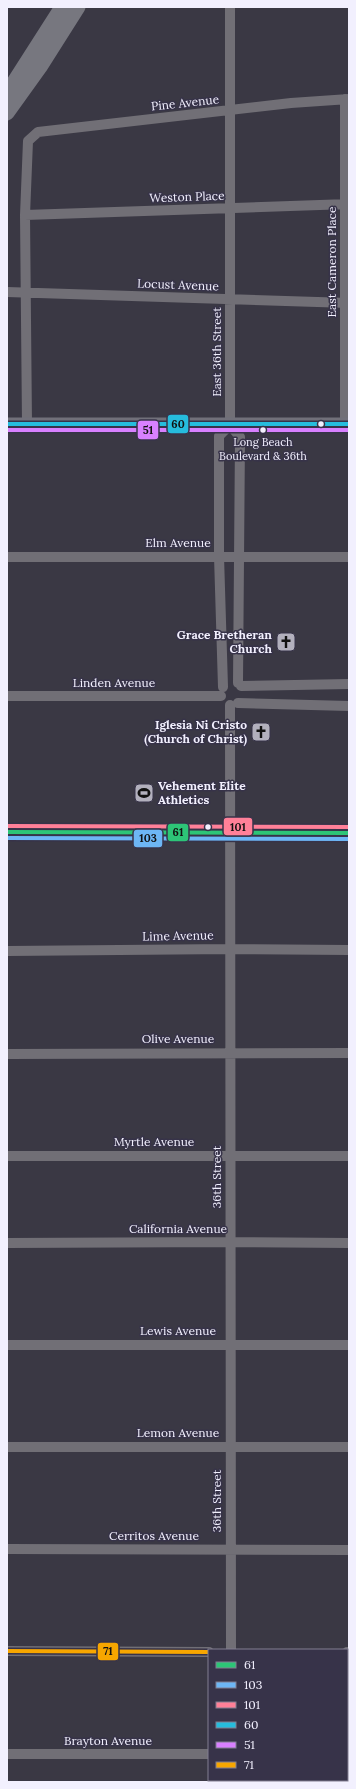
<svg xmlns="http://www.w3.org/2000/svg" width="356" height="1789" viewBox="0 0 356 1789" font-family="Lora,serif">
  <rect width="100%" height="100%" fill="#3a3844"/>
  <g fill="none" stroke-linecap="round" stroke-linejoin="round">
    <path stroke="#716f76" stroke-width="10" d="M230 7V425L240 437 238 683
      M345 99V424
      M25 215 349 204
      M7 292 349 303
      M27 424 25 215 28 141 38 132 291 103 349 99
      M7 557H349
      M241 686 349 684
      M223 687 219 556V436L230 425
      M7 696H221
      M238 703 349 706
      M230 705 231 1650
      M7 951 231 949 349 950
      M7 1054 349 1053
      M7 1156H349
      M7 1243 230 1242 349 1243
      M7 1345H349
      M7 1447H349
      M7 1549 349 1550
      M7 1651 209 1652
      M347 1652H349
      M7 1754H209
      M347 1754H349
      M230 1782V1780"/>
    <path stroke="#71707a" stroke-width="13" d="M7 424H349
      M7 832 349 833"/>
    <path stroke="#77777f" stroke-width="15" d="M7 93 62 7
      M7 113 40 67 78 7"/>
    <g stroke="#373349" stroke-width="7">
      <path id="bus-1" d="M7 832 349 833"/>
    </g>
    <g stroke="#373349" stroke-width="7">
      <path id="bus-2" d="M7 838 349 839"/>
    </g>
    <g stroke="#373349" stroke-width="7">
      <path id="bus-3" d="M7 826 349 827"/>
    </g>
    <g stroke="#373349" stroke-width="7">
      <path id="bus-4" d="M7 424H349"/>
    </g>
    <g stroke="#373349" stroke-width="7">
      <path id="bus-5" d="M7 430H349"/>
    </g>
    <g stroke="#373349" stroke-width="7">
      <path id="bus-6" d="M7 1651 209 1652"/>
    </g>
    <use href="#bus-1" stroke="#2dc577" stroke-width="4"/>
    <use href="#bus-2" stroke="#6db6f5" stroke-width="4"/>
    <use href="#bus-3" stroke="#ff8098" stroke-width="4"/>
    <use href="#bus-4" stroke="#26bcdd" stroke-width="4"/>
    <use href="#bus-5" stroke="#d880ff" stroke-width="4"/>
    <use href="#bus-6" stroke="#f7a600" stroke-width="4"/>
  </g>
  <defs>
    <g id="church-square" transform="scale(1)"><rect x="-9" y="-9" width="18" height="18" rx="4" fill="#b2b0bd" stroke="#373349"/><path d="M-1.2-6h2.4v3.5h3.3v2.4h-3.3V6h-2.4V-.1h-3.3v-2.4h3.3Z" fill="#111"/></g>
    <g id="stadium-square" transform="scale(1)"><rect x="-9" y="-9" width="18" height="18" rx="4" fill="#b2b0bd" stroke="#373349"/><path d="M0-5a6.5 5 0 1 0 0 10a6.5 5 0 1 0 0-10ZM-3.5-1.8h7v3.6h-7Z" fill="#111"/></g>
  </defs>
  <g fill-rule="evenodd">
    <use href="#church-square" x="286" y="642"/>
    <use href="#church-square" x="261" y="732"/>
    <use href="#stadium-square" x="144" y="793"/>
  </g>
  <g fill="#f2f0fe" stroke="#373349" stroke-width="1.5">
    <circle cx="321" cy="424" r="3.5"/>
    <circle cx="263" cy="430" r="3.5"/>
    <circle cx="208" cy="827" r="3.5"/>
  </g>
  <g text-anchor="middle" stroke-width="3" stroke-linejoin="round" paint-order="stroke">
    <g font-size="11" fill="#f2f0fe" stroke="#373349">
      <text x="263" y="446">Long Beach<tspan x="263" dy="14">Boulevard &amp; 36th</tspan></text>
    </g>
    <g font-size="12" fill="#f2f0fe" stroke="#373349">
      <text transform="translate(185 103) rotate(-6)" y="4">Pine Avenue</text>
      <text transform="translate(187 197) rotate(-2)" y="4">Weston Place</text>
      <text transform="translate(332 262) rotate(-90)" y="4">East Cameron Place</text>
      <text transform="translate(178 285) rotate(2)" y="4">Locust Avenue</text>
      <text transform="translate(217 352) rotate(-90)" y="4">East 36th Street</text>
      <text x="178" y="547">Elm Avenue</text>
      <text x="114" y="687">Linden Avenue</text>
      <text transform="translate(178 936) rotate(-1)" y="4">Lime Avenue</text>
      <text x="178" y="1043">Olive Avenue</text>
      <text x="154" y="1146">Myrtle Avenue</text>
      <text transform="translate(217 1177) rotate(-90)" y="4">36th Street</text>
      <text x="178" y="1233">California Avenue</text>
      <text x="178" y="1335">Lewis Avenue</text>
      <text x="178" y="1437">Lemon Avenue</text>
      <text transform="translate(217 1501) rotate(-90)" y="4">36th Street</text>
      <text x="154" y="1540">Cerritos Avenue</text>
      <text x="108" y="1745">Brayton Avenue</text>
    </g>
    <g font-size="12" font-weight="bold" fill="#f2f0fe" stroke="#373349" text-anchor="end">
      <text x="272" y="639">Grace Bretheran<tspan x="272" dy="14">Church</tspan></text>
      <text x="247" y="729">Iglesia Ni Cristo<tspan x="247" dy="14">(Church of Christ)</tspan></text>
      <text x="158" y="790" text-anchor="start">Vehement Elite<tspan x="158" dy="14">Athletics</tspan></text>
    </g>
  </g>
  <g stroke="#373349" stroke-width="1.5">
    <rect x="167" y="414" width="22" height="20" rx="4" fill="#26bcdd"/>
    <rect x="137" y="420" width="22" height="20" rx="4" fill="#d880ff"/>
    <rect x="223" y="817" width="30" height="19" rx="4" fill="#ff8098"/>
    <rect x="167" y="823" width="22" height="19" rx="4" fill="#2dc577"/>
    <rect x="133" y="829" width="30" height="19" rx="4" fill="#6db6f5"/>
    <rect x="97" y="1642" width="22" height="19" rx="4" fill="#f7a600"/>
  </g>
  <g font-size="11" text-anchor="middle" font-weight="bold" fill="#111">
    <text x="178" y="428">60</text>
    <text x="148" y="434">51</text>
    <text x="238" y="831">101</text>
    <text x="178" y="836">61</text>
    <text x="148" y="842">103</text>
    <text x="108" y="1655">71</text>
  </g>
  <rect width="356" height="1789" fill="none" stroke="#f2f0fe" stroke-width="16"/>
  <rect x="208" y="1649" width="140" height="132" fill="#373349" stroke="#827f91"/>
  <rect x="216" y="1662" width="20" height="6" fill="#2dc577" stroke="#827f91"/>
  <text x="244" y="1669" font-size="12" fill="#f2f0fe">61</text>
  <rect x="216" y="1682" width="20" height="6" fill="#6db6f5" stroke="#827f91"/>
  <text x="244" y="1689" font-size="12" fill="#f2f0fe">103</text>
  <rect x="216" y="1702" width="20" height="6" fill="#ff8098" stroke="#827f91"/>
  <text x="244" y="1709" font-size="12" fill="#f2f0fe">101</text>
  <rect x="216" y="1722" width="20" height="6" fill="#26bcdd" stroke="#827f91"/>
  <text x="244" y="1729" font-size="12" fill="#f2f0fe">60</text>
  <rect x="216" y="1742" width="20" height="6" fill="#d880ff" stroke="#827f91"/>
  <text x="244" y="1749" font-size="12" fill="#f2f0fe">51</text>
  <rect x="216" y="1762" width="20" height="6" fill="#f7a600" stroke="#827f91"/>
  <text x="244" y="1769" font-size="12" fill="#f2f0fe">71</text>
</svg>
